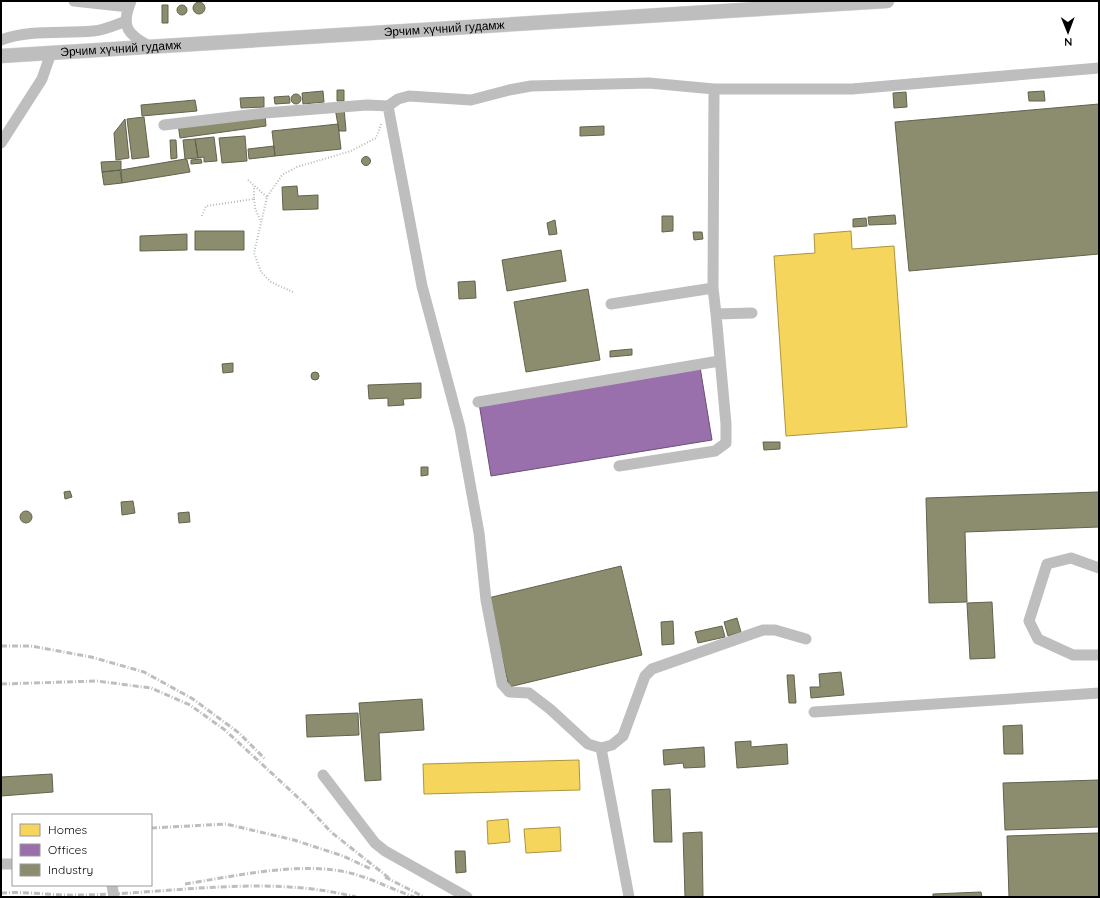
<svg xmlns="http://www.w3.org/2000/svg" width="1100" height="898" viewBox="0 0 1100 898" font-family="Quicksand,sans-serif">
  <rect width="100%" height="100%" fill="#fff"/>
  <path fill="#f6d55c" stroke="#ac9540" d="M851 231 852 249 894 246 907 427 786 436 774 256 815 253 814 234Z
    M579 760 580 790 424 794 423 764Z
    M508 819 510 842 488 844 487 821Z
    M560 827 561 851 526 853 524 829Z"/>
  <path fill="#9970ab" stroke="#6b4e78" d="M700 367 712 440 491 476 479 403Z"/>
  <path fill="#8c8c6e" stroke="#62624d" d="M193 8a6 6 0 1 1 12 0a6 6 0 1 1-12 0Z
    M162 5H168V23H162Z
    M177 10a5 5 0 1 1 10 0a5 5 0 1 1-10 0Z
    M337 90H344V101H337Z
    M323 91 324 102 303 104 302 93Z
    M1044 91 1045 101H1029L1028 92Z
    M906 92 907 107 894 108 893 93Z
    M291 99a5 5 0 1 1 10 0a5 5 0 1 1-10 0Z
    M289 96 290 103 275 104 274 97Z
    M264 97V107L241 108 240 98Z
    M195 100 197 111 142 116 141 105Z
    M1099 104V254L909 271 895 122Z
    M335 108H344L346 131H339Z
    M265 113 266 126 180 138 178 124Z
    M144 117 149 157 132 159 127 119Z
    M125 119 129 158 116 160 114 133Z
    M338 124 341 149 275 156 272 131Z
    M604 126V135L580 136V127Z
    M245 136 247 161 222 163 219 138Z
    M214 137 217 161 204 162V157L198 158 195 139Z
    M195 139 198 158 185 159 183 140Z
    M170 140H176L177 158 171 159Z
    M274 146 275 156 249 159 248 149Z
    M361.5 161a4.5 4.5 0 1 1 9 0a4.5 4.5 0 1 1-9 0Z
    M185 159 187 160 190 172 122 183 121 170Z
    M201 159 202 163 191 164V160Z
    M121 161V170L102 172 101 162Z
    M120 170 122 183 104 185 102 172Z
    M297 186 298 196 318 195V209L283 210 282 187Z
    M895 215 896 224 869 225 868 217Z
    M662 216H673V231L662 232Z
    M866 218 867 226 853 227V219Z
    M555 220 557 234 549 235 547 223Z
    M195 231H244V250H195Z
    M693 232H702L703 239 694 240Z
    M187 234V250L140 251V236Z
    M561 250 566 281 507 291 502 260Z
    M475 281 476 298 459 299 458 282Z
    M588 289 600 360 526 372 514 302Z
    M632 349V355L610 357V351Z
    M233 363V372L223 373 222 364Z
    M311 376a4 4 0 1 1 8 0a4 4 0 1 1-8 0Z
    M421 383V398L403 399 404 405 388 406V398L369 399 368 385Z
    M763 442H780V449L764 450Z
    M421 467H428V475L421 476Z
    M70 491 72 497 65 499 64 492Z
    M1099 492V527L965 532 967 602 929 603 926 498Z
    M133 501 135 513 122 515 121 502Z
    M20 517a6 6 0 1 1 12 0a6 6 0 1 1-12 0Z
    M189 512 190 522 179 523 178 513Z
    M621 566 642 655 509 687 488 598Z
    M992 602 995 658 970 659 967 603Z
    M737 618 741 632 728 636 724 622Z
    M673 621 674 644 662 645 661 622Z
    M722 626 725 637 698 643 695 632Z
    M841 672 844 695 811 698 810 687H820L819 674Z
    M787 675H794L796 703H789Z
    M422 699 424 730 379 733 381 780 365 781 359 703Z
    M358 713 359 735 307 737 306 715Z
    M1022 725 1023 754H1004L1003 726Z
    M751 741V747L787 744 788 764 737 768 735 742Z
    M704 747 705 767 684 768 683 763 664 765 663 750Z
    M52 774 53 792 1 796V777Z
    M1099 780V827L1005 830 1003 783Z
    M670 789 672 842H654L652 790Z
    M702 832 703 897H685L683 833Z
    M1099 833V897H1009L1007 836Z
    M455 851H465L466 872 456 873Z
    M981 892 982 897H933V894Z"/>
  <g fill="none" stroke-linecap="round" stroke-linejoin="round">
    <g stroke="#dbdbdb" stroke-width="15">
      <g id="major">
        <path id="s1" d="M1 56 887 1"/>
      </g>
    </g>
    <path stroke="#b9b9b9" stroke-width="2" stroke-dasharray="1 2" stroke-linecap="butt" d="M248 180 267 197
      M254 199 255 208 260 220
      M202 216 206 206 254 199V186
      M293 292 271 282 261 272 254 253 267 197 282 175 297 167 351 151 376 138 381 124"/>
    <path stroke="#bebebe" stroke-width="11" d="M74 1 129 7
      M131 1C120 27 128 35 151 47
      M1 40C30 29 63 34 93 31 105 30 115 25 126 21
      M714 89 713 288 716 314 752 313
      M388 106 422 286 460 428 479 533 486 600 502 684 509 692 529 693 550 709 588 744 601 748 612 745 623 736 645 676 652 669 763 630H775L806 639
      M164 125 265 113 367 105 388 106 398 99 409 96 471 100 509 90 531 86 649 83 714 89H852L1099 68
      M1 143 42 79 51 53
      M611 304 713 288
      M478 402 719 361
      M619 466 715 451 726 443V424L716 314
      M1099 568 1071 558 1047 564 1029 621 1038 639 1073 655H1099
      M814 712 1099 693
      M601 748 629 897
      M323 775 375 843 385 851 467 897
      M1 864H13
      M112 885 114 897"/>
    <use href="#major" stroke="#bebebe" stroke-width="14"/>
    <path stroke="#bebebe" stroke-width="3" stroke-dasharray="6 2 1 2" stroke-linecap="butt" d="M1 646H31L91 657 144 672 193 699 239 733 265 759
      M1 684 97 681 151 688 190 705 225 730 305 804 331 832 389 878
      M151 828 226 824 294 840 343 856 371 869
      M385 877 424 897
      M185 884C236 876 304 860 354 874 375 880 394 890 414 897
      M1 893C27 891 54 896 80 895 172 894 265 874 356 897"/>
  </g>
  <g text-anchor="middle" stroke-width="4" stroke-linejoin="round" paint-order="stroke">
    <g font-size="12" fill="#000" stroke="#fff">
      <text dy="4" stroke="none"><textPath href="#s1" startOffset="444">Эрчим хүчний гудамж</textPath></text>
      <text dy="4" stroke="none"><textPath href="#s1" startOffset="120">Эрчим хүчний гудамж</textPath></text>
    </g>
  </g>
  <rect width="1100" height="898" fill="none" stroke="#000000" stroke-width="4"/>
  <rect x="12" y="814" width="140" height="72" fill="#ffffff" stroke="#999999"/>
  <rect x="20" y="824" width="20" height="12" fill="#f6d55c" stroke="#999999"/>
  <text x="48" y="834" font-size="12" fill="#000000">Homes</text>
  <rect x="20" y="844" width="20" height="12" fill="#9970ab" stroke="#999999"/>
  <text x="48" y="854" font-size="12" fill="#000000">Offices</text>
  <rect x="20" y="864" width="20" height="12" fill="#8c8c6e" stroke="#999999"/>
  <text x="48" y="874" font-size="12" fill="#000000">Industry</text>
  <g transform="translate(1068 32) rotate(179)" stroke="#ffffff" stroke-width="3" paint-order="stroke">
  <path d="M0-3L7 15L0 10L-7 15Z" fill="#000000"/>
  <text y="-6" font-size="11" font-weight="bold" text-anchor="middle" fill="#000000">N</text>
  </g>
</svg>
